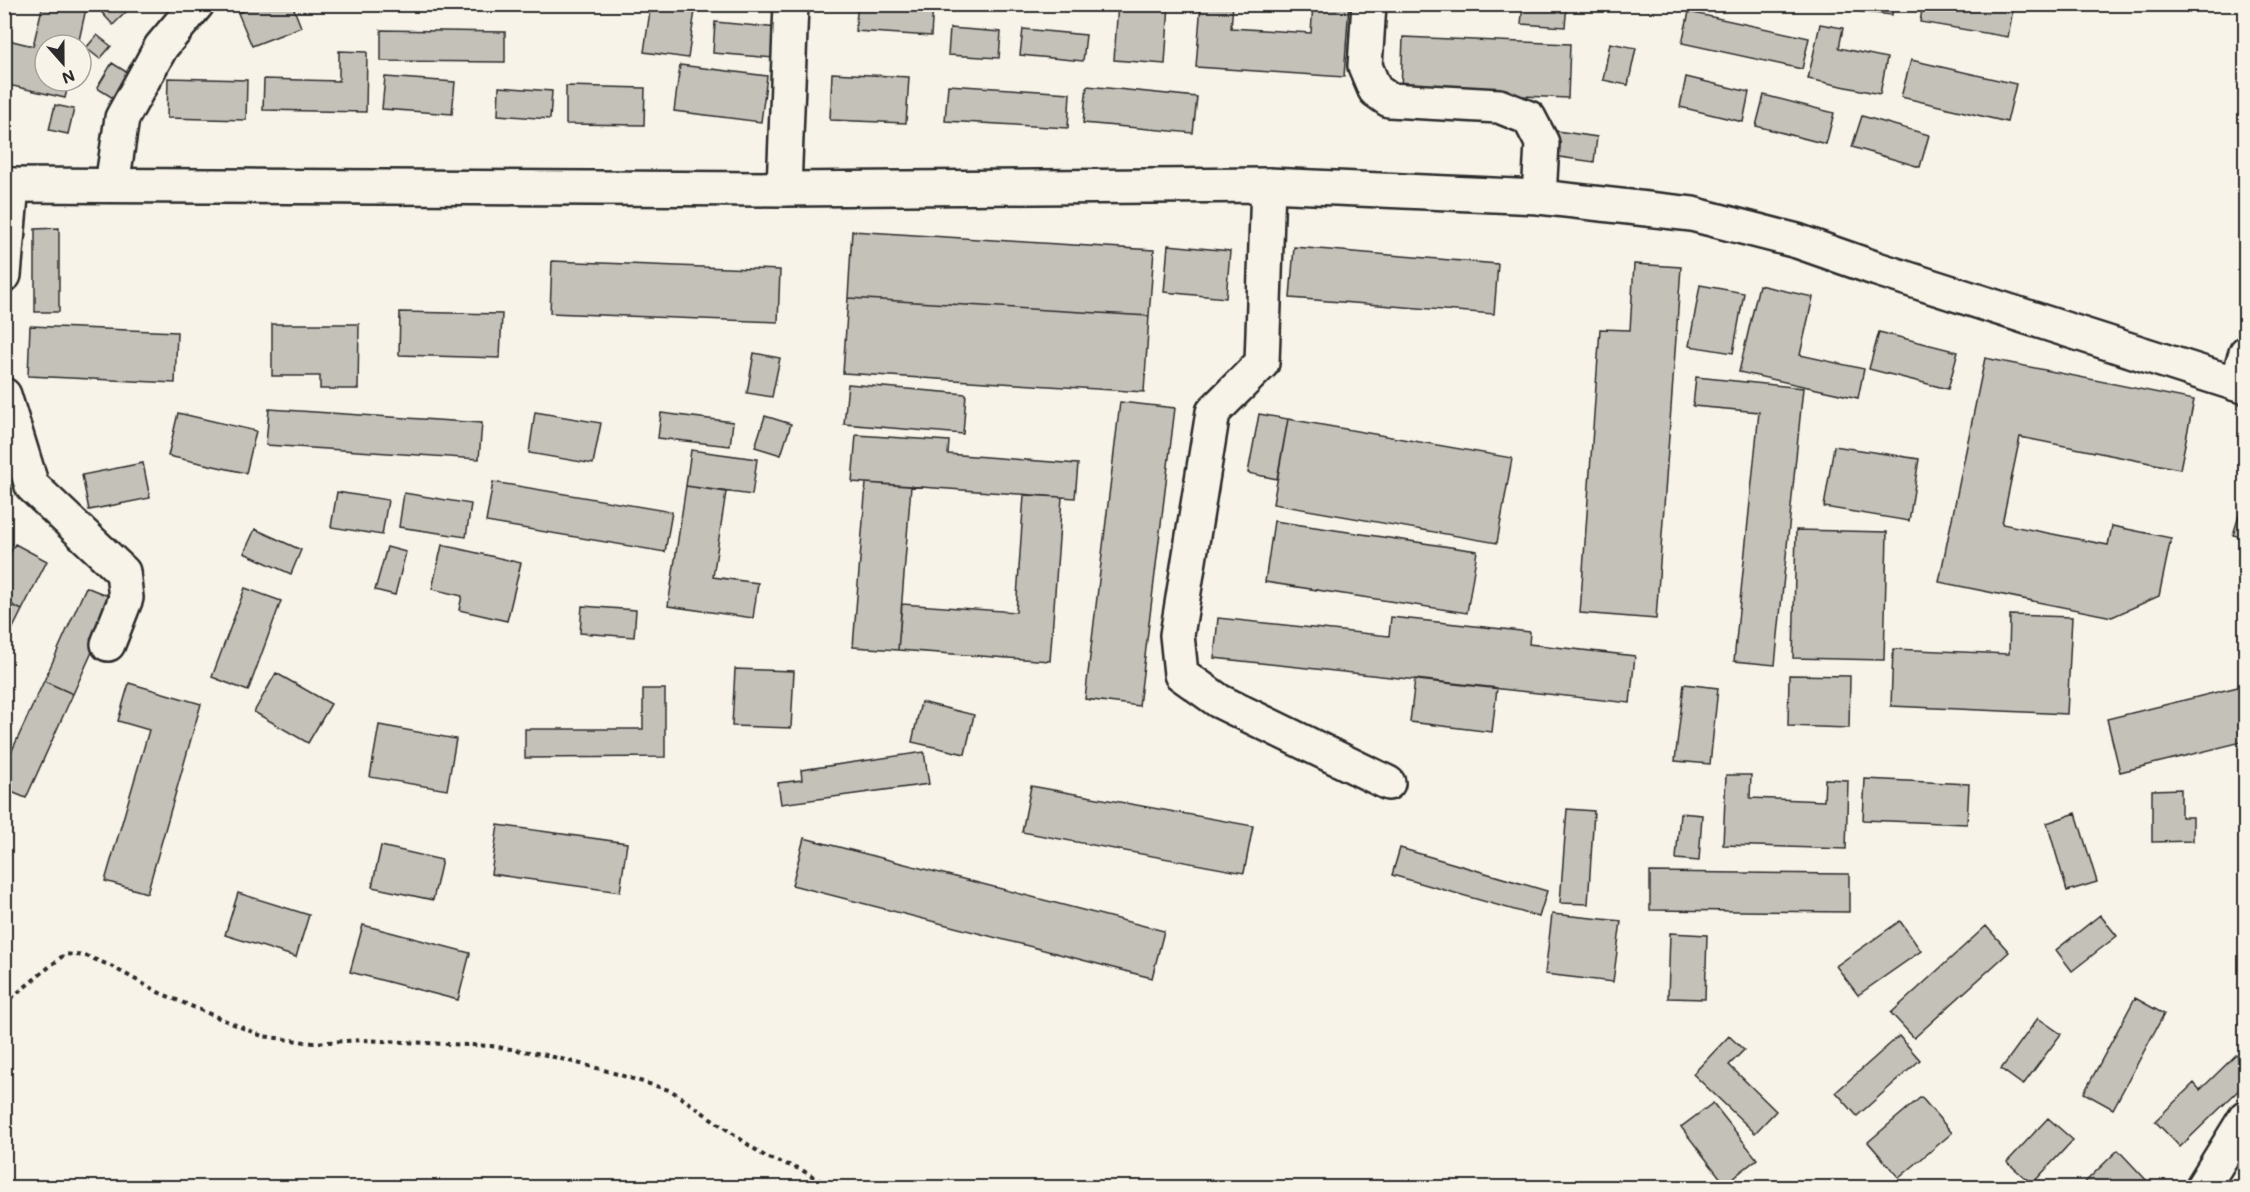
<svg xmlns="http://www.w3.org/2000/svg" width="2250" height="1192" viewBox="0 0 2250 1192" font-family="Mali,sans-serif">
  <rect width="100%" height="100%" fill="#f7f3e8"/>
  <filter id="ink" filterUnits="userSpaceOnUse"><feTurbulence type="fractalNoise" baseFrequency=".0167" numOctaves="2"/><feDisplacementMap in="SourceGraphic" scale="12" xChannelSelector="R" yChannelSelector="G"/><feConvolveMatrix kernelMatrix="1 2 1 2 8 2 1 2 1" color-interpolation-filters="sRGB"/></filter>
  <g filter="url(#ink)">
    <path fill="#c4c1b9" stroke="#2b2b2b" stroke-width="1.5" d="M43 4H87L78 45H45V81H69L65 98 4 84V39L33 46Z
      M94 4H134L113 25Z
      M259 4H292L301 27 252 46 238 13Z
      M651 4H696L688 58 644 52Z
      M858 4H933L931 36 855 31Z
      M1118 4H1169L1165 64 1114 60Z
      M1201 4H1233L1231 28 1311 33 1313 4H1349L1344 77 1196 67Z
      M1523 4H1567L1565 27 1521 24Z
      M1818 4H1893L1892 15 1818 7Z
      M1923 4H2014L2008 37 1920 22Z
      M1689 12 1809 38 1802 69 1682 43Z
      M715 22 778 28 775 58 713 53Z
      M1820 24 1843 28 1839 48 1887 58 1880 94 1808 79Z
      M950 28 1001 32 999 58 948 55Z
      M1023 29 1086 35 1083 61 1020 55Z
      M381 30 505 32V62L381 61Z
      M97 35 111 46 100 59 86 48Z
      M1403 37 1570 44 1568 98 1401 91Z
      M1610 43 1636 48 1628 85 1603 80Z
      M339 51 367 52 366 112 263 110 264 79 339 81Z
      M1911 60 2016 84 2007 122 1901 97Z
      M112 63 128 73 113 98 97 88Z
      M680 65 767 76 761 122 674 111Z
      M832 73 909 77 906 123 830 120Z
      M385 77 455 82 452 114 382 109Z
      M1686 77 1749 92 1743 122 1680 107Z
      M168 78 247 80 246 120 167 118Z
      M948 85 1070 93 1068 128 945 121Z
      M566 86 645 88 644 125 566 124Z
      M1087 86 1197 97 1193 133 1083 123Z
      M499 87 552 91 550 119 498 115Z
      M1764 95 1834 113 1826 144 1756 126Z
      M55 105 74 109 68 134 49 130Z
      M1862 116 1929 135 1920 167 1852 147Z
      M1557 131 1597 137 1594 162 1553 156Z
      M59 228V312H35V229Z
      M852 231 1154 250 1149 316 848 298Z
      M1168 245 1230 251 1226 298 1164 292Z
      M1294 247 1498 264 1494 314 1290 298Z
      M552 261 780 270 778 322 550 313Z
      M1634 264 1681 267 1656 619 1580 613 1600 329 1630 330Z
      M1700 285 1744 293 1733 353 1689 346Z
      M1759 285 1813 297 1800 355 1864 369 1858 398 1739 372Z
      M848 298 1149 316 1144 392 843 373Z
      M400 312 502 314 500 358 399 355Z
      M272 324H359L358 389H320V376H272Z
      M30 326 177 332 175 383 28 376Z
      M1879 332 1958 352 1948 389 1869 369Z
      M754 353 780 358 772 397 747 393Z
      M1985 358 2194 400 2180 469 2020 437 2002 524 2108 545 2112 526 2171 538 2159 596 2112 617 1939 582Z
      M1696 377 1803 388 1775 665 1734 661 1759 412 1693 406Z
      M848 384 966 394 963 434 844 424Z
      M1120 402 1175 408 1139 706 1085 699Z
      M269 409 482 423 479 459 266 445Z
      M535 412 601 423 593 464 529 453Z
      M178 413 256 431 246 473 168 456Z
      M661 413 733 422 730 446 658 438Z
      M1259 414 1288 419 1277 479 1248 473Z
      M765 416 791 424 781 455 755 447Z
      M1288 419 1512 458 1497 543 1273 504Z
      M856 435 949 441 948 454 1078 464 1075 498 852 482Z
      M1834 446 1919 459 1909 521 1824 507Z
      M691 450 757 459 752 495 686 486Z
      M143 463 150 498 89 510 82 475Z
      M493 482 672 512 665 552 486 522Z
      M866 483 911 486 898 650 853 647Z
      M686 486 726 492 713 577 758 583 753 618 668 606Z
      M337 492 388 500 382 535 331 527Z
      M404 493 471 504 466 537 399 527Z
      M1024 495 1062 497 1050 661 898 650 902 604 1016 612Z
      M2245 496H2246V538L2233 535Z
      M1274 521 1477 551 1467 613 1265 582Z
      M255 529 301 550 291 574 244 553Z
      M1796 530 1887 532 1884 660 1793 658Z
      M15 544 47 561 22 610 4 601V565Z
      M442 545 521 563 507 621 459 610 462 596 432 589Z
      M387 547 406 552 395 595 375 590Z
      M86 587 116 599 73 694 44 681Z
      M245 588 281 601 248 691 212 677Z
      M4 601 22 610 4 646Z
      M582 606 636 610 634 637 580 633Z
      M2010 615 2072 617 2067 714 1891 706 1893 649 2009 654Z
      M1391 617 1530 632 1529 644 1635 656 1630 703 1214 658 1218 618 1389 636Z
      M735 669 794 671 791 728 732 726Z
      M276 673 331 704 308 743 254 712Z
      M1789 675 1850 676 1849 728 1788 726Z
      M1415 679 1497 688 1492 732 1410 722Z
      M44 681 73 694 26 798 4 789V768Z
      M129 683 201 704 147 893 105 881 149 730 118 721Z
      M1684 684 1718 688 1710 764 1675 761Z
      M2246 685V741L2120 772 2107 719Z
      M643 689H665V757L525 758V729H643Z
      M921 702 974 715 965 754 912 742Z
      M379 725 456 739 447 790 370 777Z
      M924 752 929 784 781 804 778 783 802 780 801 770Z
      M1726 775H1751L1750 798 1824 801 1825 779 1848 780 1846 849 1723 845Z
      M1865 779 1969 784 1967 824 1863 820Z
      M1031 786 1253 826 1244 873 1022 832Z
      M2181 789V817H2193V841L2152 842V790Z
      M1567 809 1594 811 1588 904 1560 903Z
      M1680 813 1702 815 1699 861 1676 859Z
      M2076 813 2097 882 2067 891 2047 823Z
      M498 825 627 843 620 892 491 874Z
      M804 838 1164 931 1152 978 792 885Z
      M381 846 442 860 433 900 372 887Z
      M1400 848 1547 891 1539 917 1392 875Z
      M1650 872 1849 874V912L1650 910Z
      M238 893 309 915 296 957 225 935Z
      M1552 914 1621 921 1613 982 1545 974Z
      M2100 915 2117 936 2072 971 2056 950Z
      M1900 921 1921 951 1858 995 1836 966Z
      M363 925 470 953 458 1000 350 972Z
      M1986 926 2009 952 1914 1038 1891 1013Z
      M1670 933 1707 935 1705 999 1668 998Z
      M2135 998 2164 1014 2113 1109 2084 1093Z
      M2038 1018 2061 1034 2023 1085 2001 1069Z
      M1729 1036 1744 1050 1729 1065 1776 1111 1755 1133 1693 1074Z
      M1899 1036 1920 1060 1857 1116 1836 1092Z
      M2236 1055 2246 1064V1083L2180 1147 2155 1121 2194 1083 2200 1090Z
      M1921 1097 1952 1133 1899 1178 1868 1142Z
      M1713 1103 1757 1159 1725 1184 1681 1127Z
      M2048 1118 2073 1140 2032 1184 2007 1162Z
      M2118 1150 2150 1184 2147 1188H2079Z"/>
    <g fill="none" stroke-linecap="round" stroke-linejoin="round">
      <g stroke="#2b2b2b" stroke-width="38">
        <path id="minor" d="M1369 4 1365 66 1375 90 1389 100 1499 106 1529 118 1542 143 1539 197
          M112 185 122 118 161 47 197 4
          M1268 185 1262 363 1213 412 1177 635 1181 674 1219 701 1388 783
          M784 189 791 4
          M4 275 12 185
          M2236 384 2246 353
          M4 395 32 486 123 572 126 598 108 644
          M2202 1188 2246 1117"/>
      </g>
      <g stroke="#2b2b2b" stroke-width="38">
        <path id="major" d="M4 185 784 189 1268 185 1539 197 1692 214 1797 241 1877 269 2246 387"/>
      </g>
      <path stroke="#2b2b2b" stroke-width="4" stroke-dasharray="4.5 4.5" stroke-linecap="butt" d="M4 1004 65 954 86 956 109 965 160 993 262 1036 313 1043 362 1040 491 1046 542 1054 604 1070 672 1091 766 1157 800 1169 833 1188"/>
      <use href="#minor" stroke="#f7f3e8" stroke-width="33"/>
      <use href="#major" stroke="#f7f3e8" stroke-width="33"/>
    </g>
  </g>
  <rect width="2250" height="1192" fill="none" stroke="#f7f3e8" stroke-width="24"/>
  <rect x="12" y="12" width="2226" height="1168" fill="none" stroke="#2b2b2b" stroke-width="2" filter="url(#ink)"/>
  <g transform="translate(63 63) rotate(159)"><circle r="28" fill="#f7f3e8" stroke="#a5a39c" stroke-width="1.5"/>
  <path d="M0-4.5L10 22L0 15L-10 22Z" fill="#2b2b2b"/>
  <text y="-9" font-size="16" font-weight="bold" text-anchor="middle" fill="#2b2b2b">N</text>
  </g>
</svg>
